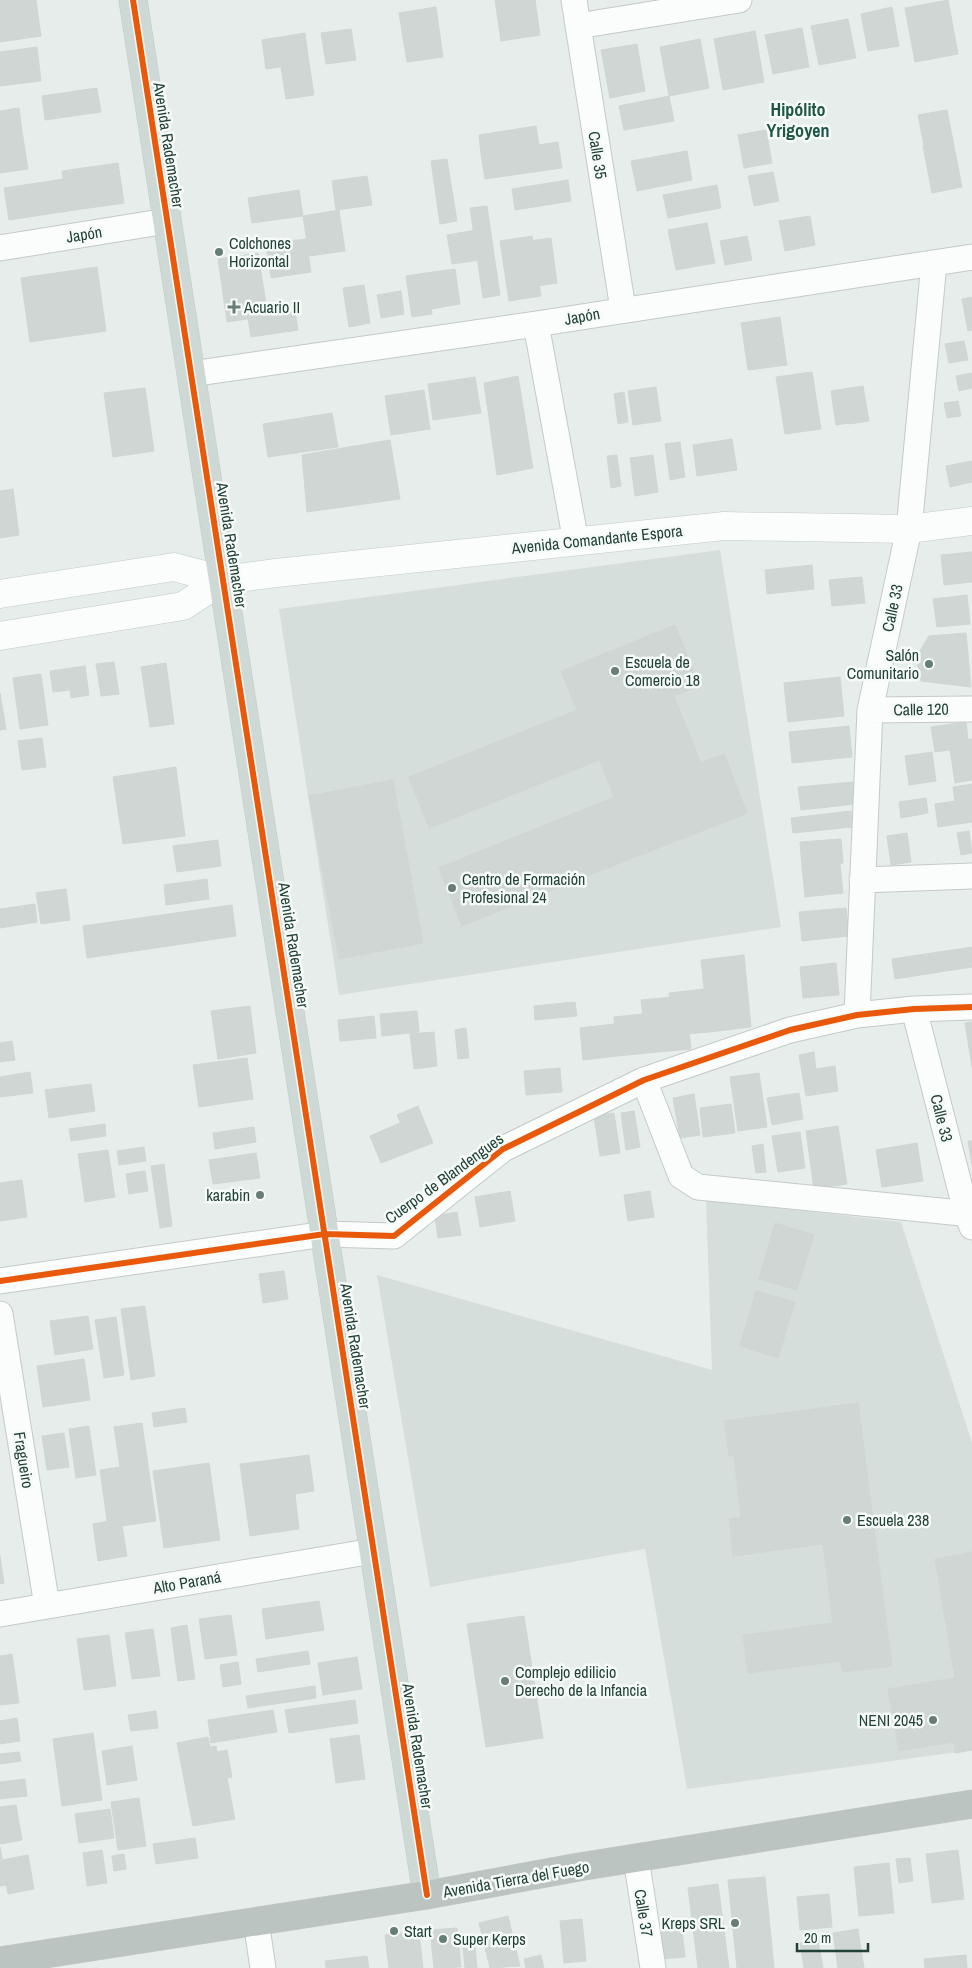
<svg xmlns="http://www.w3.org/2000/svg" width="972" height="1968" viewBox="0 0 972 1968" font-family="'Archivo Narrow',sans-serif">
  <rect width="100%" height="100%" fill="#e7edea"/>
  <path fill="#d5deda" d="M720 550 781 927 339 995 279 609Z
    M706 1200 901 1222 972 1443V1750L687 1789 645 1549 430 1587 377 1275 712 1370Z"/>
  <path fill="#cfd6d3" stroke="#cfd6d3" d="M0 0H36L41 36 0 42Z
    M495 0H535L540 35 501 41Z
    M948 0 958 54 915 62 905 8Z
    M436 7 443 57 407 62 399 13Z
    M892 7 899 46 868 51 861 14Z
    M848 19 856 58 819 65 811 26Z
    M802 28 809 67 773 74 765 35Z
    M351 29 356 60 326 64 321 33Z
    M755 31 764 82 723 90 714 39Z
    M305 33 309 63 266 69 262 40Z
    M700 39 709 88 669 96 660 47Z
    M637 44 645 91 610 98 601 50Z
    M37 47 41 81 0 86V52Z
    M309 63 314 95 286 99 281 67Z
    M97 88 101 112 45 120 42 96Z
    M669 96 674 121 624 130 619 106Z
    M19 108 22 131 0 135V111Z
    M947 110 953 141 924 146 918 115Z
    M536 126 539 145 481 154 479 135Z
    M766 130 772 163 744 168 738 135Z
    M22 131 28 169 0 173V135Z
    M953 141 962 187 932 193 923 146Z
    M558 142 562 168 485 179 481 154Z
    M687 151 692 180 637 191 631 161Z
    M447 159 457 221 440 224 431 161Z
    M118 163 124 203 68 211 62 171Z
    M773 172 779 201 754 206 748 176Z
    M367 176 372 205 336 210 332 181Z
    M64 179 68 211 9 220 4 188Z
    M568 180 571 201 515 210 512 189Z
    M717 185 721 208 668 218 663 195Z
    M299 190 303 216 252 223 248 198Z
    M487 206 500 295 483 298 470 208Z
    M339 210 345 251 309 256 303 216Z
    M810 216 815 245 785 251 779 221Z
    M707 223 715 263 676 270 668 230Z
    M476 230 480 260 452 264 447 235Z
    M532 236 541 296 509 301 500 241Z
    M747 236 752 260 725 265 720 241Z
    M551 238 557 283 530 287 523 242Z
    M306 239 311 272 271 278 266 244Z
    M258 253 268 316 227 322 218 259Z
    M97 267 106 331 30 342 21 278Z
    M455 269 460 304 431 309 426 273Z
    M426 273 432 314 412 317 406 276Z
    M364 285 370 323 349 327 343 288Z
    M401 291 404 314 381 318 377 295Z
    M972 297V330L968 331 962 299Z
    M295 311 298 330 251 337 248 318Z
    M780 317 787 365 748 370 741 323Z
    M964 341 968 360 949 363 945 344Z
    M812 372 821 429 785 434 776 377Z
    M972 373V388L959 391 956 376Z
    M518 376 533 468 497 475 484 383Z
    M475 377 481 413 433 420 428 384Z
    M863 386 869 421 849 424 844 389Z
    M656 387 661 421 633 425 628 391Z
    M145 388 154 451 113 457 104 393Z
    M844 389 849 423 836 425 831 391Z
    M424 390 430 429 391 435 385 396Z
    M624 392 628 422 618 424 614 394Z
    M958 401 961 416 947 418 944 403Z
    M332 413 338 447 268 457 263 424Z
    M732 439 737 470 697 476 693 445Z
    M390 440 400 499 307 512 302 455Z
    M680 442 685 477 670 480 665 444Z
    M617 455 621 486 611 488 607 456Z
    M653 455 658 492 635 496 630 458Z
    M972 461V482L950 487 946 466Z
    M13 489 19 535 0 538V491Z
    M972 552V582L944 585 941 555Z
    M812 565 814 589 767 594 765 570Z
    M862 577 865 603 832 606 829 580Z
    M967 595 970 624 937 627 933 599Z
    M675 625 691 665 577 710 561 671Z
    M966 633 971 687 921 681 916 657 929 636Z
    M114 662 119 694 101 696 96 664Z
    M166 663 174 724 150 727 141 667Z
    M691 665 699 686 588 731 599 760 429 828 409 777Z
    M85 666 89 695 71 698 70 690 53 692 50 671Z
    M41 674 48 725 20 729 13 678Z
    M840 677 844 716 788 722 784 683Z
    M0 693 6 729 0 730Z
    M674 696 701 763 614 797 588 731Z
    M966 722 969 747 935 752 931 727Z
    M849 726 852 757 792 763 789 732Z
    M42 738 46 767 22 770 18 741Z
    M972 739V780L955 783 949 743Z
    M932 752 936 781 909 785 905 756Z
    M724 754 747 813 638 856 614 797Z
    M176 767 185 836 123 844 113 777Z
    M393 780 423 943 339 959 309 796Z
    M853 782 855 804 801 810 798 787Z
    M972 784V822L958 824 953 787Z
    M614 797 638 856 462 926 439 868Z
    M926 798 928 813 901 818 899 802Z
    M955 801 958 824 938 827 935 804Z
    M851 811 852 827 793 833 791 818Z
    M969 831 972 853 961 855 957 833Z
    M907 833 911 862 891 865 887 836Z
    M841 839 843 863 802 868 800 842Z
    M218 840 221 866 177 872 173 846Z
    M840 864 843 893 805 897 802 868Z
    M207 879 209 899 166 905 164 885Z
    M66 889 70 920 41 924 36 893Z
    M35 904 37 922 0 928V909Z
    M232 905 236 936 87 958 83 926Z
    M846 908 849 936 802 941 799 912Z
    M972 947V967L895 979 892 959Z
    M744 955 751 1027 709 1032 701 960Z
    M836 963 839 995 803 998 800 967Z
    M704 989 709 1032 673 1035 669 993Z
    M685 996 691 1049 647 1053 641 1000Z
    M575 1002 577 1016 535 1020 534 1006Z
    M250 1006 256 1053 218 1059 211 1011Z
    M417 1011 419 1032 382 1036 380 1014Z
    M643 1014 647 1053 617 1056 614 1017Z
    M374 1016 376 1038 340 1041 338 1020Z
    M972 1022V1067L965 1023Z
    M614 1024 617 1056 583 1060 580 1028Z
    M466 1028 469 1058 458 1059 455 1030Z
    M434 1032 437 1066 414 1069 410 1034Z
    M12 1041 15 1060 0 1062V1043Z
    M814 1052 816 1069 835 1066 838 1091 806 1096 799 1055Z
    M247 1058 253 1099 199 1107 193 1065Z
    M560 1068 562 1092 526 1095 524 1071Z
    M30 1072 33 1093 0 1097V1077Z
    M759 1073 767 1127 738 1131 730 1077Z
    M91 1084 95 1111 49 1118 45 1090Z
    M799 1093 803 1119 772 1125 767 1098Z
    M694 1094 700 1135 680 1138 673 1098Z
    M731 1104 735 1133 703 1137 700 1108Z
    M418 1106 433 1143 412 1151 397 1115Z
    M634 1111 640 1147 626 1150 621 1113Z
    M614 1113 620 1153 600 1156 594 1116Z
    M400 1123 412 1151 381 1163 370 1136Z
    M105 1124 106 1136 71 1141 69 1129Z
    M838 1126 847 1184 814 1189 806 1131Z
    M254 1127 256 1142 215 1149 213 1133Z
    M800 1132 805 1168 778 1172 772 1136Z
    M968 1141H972V1165Z
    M917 1143 923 1181 882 1187 876 1150Z
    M763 1144 766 1172 756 1173 752 1146Z
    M144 1147 146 1161 119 1165 117 1151Z
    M108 1150 115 1197 85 1202 78 1154Z
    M256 1153 260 1178 213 1184 209 1160Z
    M164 1164 172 1226 160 1228 151 1166Z
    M145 1171 148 1191 129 1194 126 1174Z
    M22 1180 27 1217 0 1221V1183Z
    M510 1191 515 1221 480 1227 475 1197Z
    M650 1191 654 1217 628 1221 624 1195Z
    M457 1212 461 1235 438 1238 435 1216Z
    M775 1223 814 1235 797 1290 759 1279Z
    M284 1271 288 1299 263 1303 259 1274Z
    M756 1291 795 1302 778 1358 740 1346Z
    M145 1306 155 1376 131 1380 121 1309Z
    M88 1316 93 1349 55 1355 50 1321Z
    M116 1317 124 1375 104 1378 95 1320Z
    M84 1359 90 1400 43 1407 37 1366Z
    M858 1403 892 1666 843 1672 841 1661 748 1673 743 1635 833 1623 823 1544 733 1556 729 1519 818 1507 810 1446 729 1456 724 1421Z
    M185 1408 187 1422 154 1427 152 1413Z
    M142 1423 156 1521 108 1528 100 1470 120 1467 114 1427Z
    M89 1426 96 1475 76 1478 69 1429Z
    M64 1433 69 1467 47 1470 42 1436Z
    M810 1446 818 1507 741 1517 734 1456Z
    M309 1455 314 1491 295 1494 299 1529 250 1536 240 1464Z
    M209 1463 220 1540 164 1548 153 1471Z
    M121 1519 127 1556 98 1561 93 1524Z
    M972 1552V1673L953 1556Z
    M0 1556 4 1583 0 1584Z
    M953 1556 972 1673V1675L955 1678 935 1559Z
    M319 1601 324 1630 266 1639 262 1609Z
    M231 1615 237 1655 205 1659 199 1619Z
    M524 1616 543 1738 486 1747 467 1624Z
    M187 1625 195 1679 178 1681 171 1628Z
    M153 1629 160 1676 132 1679 125 1633Z
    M109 1635 116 1686 84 1690 77 1639Z
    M308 1651 310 1664 258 1672 256 1659Z
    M12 1654 19 1703 0 1705V1656Z
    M357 1657 362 1689 323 1695 318 1663Z
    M238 1662 241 1684 223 1687 220 1665Z
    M972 1675V1750L955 1753 954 1742 899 1751 888 1689Z
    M315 1686 316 1698 248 1708 246 1696Z
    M355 1700 358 1723 289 1733 285 1710Z
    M273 1710 277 1732 211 1743 208 1720Z
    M156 1711 158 1728 131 1731 128 1715Z
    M17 1718 20 1741 0 1744V1721Z
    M93 1733 102 1800 62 1806 53 1739Z
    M359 1735 365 1779 336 1783 330 1739Z
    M208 1737 210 1747 216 1746 217 1752 227 1750 232 1777 227 1778 235 1819 193 1826 177 1743Z
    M132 1746 137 1780 107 1785 102 1751Z
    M19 1752 21 1761 0 1764V1754Z
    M25 1779 27 1796 0 1799V1782Z
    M139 1798 146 1846 118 1850 111 1802Z
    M16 1805 22 1840 0 1844V1807Z
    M110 1809 114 1838 79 1843 75 1814Z
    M195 1838 198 1858 156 1864 153 1844Z
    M0 1847 7 1885 0 1886Z
    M102 1850 107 1883 87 1886 83 1853Z
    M958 1850 964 1899 932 1903 926 1854Z
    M124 1854 126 1869 114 1871 112 1856Z
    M28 1855 34 1889 8 1894 2 1860Z
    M910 1858 913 1881 899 1883 896 1859Z
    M889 1863 894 1913 859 1916 854 1867Z
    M765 1877 774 1968H737L728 1880Z
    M718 1884 729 1968H698L688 1888Z
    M829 1894 832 1927 800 1930 797 1897Z
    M508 1916 520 1966 490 1968 479 1923Z
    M582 1919 586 1961 564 1963 560 1921Z
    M681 1922 685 1957 662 1959 659 1924Z
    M457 1928 461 1967 434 1968 430 1930Z
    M858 1929 864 1968H838L833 1933Z
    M419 1931 423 1968H389L385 1935Z
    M474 1936 477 1968H465L462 1937Z
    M818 1940 823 1968H804L800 1943Z
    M541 1955 544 1968H526L524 1959Z
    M966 1955 967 1968H925L924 1959Z
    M367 1956 369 1968H326L325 1961Z"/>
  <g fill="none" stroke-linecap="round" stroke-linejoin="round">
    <g stroke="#c4cac7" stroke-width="27">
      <path id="street" d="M574 0 623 309
        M578 26 739 0
        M0 248 167 221
        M536 324 576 542
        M191 374 536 324 972 257
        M870 710 972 709
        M862 880 972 876
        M914 1009 967 1215 972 1227
        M857 1015 870 710 909 529 934 263
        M644 1080 681 1176 698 1187 972 1214
        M0 1281 325 1234 394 1236 503 1149 644 1080 790 1030 857 1015 914 1009 972 1007
        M0 1314 47 1606
        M0 1614 373 1551
        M636 1858 653 1968
        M256 1921 263 1968"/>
    </g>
    <g stroke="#c2cac7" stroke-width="29">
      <path id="secondary" d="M0 594 174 567 223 580 276 573 724 526 909 529 972 521
        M0 636 183 606 223 580"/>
    </g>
    <g stroke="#c2ccc8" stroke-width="29">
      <path id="primary" d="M133 0 427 1895"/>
    </g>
    <g stroke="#c2ccc8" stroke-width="29">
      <path id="highway" d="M0 1961 427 1895 579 1867 972 1804"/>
    </g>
    <use href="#street" stroke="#fbfcfc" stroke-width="25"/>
    <use href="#secondary" stroke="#fbfcfc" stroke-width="28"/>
    <use href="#primary" stroke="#ced8d4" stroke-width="28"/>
    <use href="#highway" stroke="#bcc4c2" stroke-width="28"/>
    <g stroke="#f6fbf8" stroke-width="9">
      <path id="cycleway" d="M133 0 427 1895
        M0 1281 325 1234 394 1236 503 1149 644 1080 790 1030 857 1015 914 1009 972 1007"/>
    </g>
    <use href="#cycleway" stroke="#e8590c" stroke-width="6"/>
  </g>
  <g fill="#677e76" stroke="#f6fbf8" stroke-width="2">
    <circle cx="219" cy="252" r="5"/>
    <path d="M231.5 299.5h5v5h5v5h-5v5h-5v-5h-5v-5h5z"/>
    <circle cx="929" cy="664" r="5"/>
    <circle cx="615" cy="671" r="5"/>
    <circle cx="452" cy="888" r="5"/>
    <circle cx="260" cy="1195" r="5"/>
    <circle cx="847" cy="1520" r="5"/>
    <circle cx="505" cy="1681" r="5"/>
    <circle cx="933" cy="1720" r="5"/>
    <circle cx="735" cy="1923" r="5"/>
    <circle cx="394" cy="1931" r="5"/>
    <circle cx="443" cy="1939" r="5"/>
  </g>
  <g text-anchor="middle" stroke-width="5" stroke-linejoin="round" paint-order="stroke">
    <g font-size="16" fill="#224238" stroke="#f6fbf8">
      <text transform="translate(169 145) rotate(81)" y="6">Avenida Rademacher</text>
      <text transform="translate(598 155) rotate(81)" y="6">Calle 35</text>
      <text transform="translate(84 234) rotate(-9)" y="6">Japón</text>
      <text transform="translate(582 316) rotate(-10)" y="6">Japón</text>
      <text transform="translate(597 539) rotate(-6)" y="6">Avenida Comandante Espora</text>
      <text transform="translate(232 545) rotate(81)" y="6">Avenida Rademacher</text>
      <text transform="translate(892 608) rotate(-78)" y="6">Calle 33</text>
      <text transform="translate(921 709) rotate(-1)" y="6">Calle 120</text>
      <text transform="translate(294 945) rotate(81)" y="6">Avenida Rademacher</text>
      <text transform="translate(942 1118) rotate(76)" y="6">Calle 33</text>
      <text transform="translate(444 1178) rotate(-36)" y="6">Cuerpo de Blandengues</text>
      <text transform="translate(356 1346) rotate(81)" y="6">Avenida Rademacher</text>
      <text transform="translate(24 1460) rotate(81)" y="6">Fragueiro</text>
      <text transform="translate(187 1582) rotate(-10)" y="6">Alto Paraná</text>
      <text transform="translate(418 1746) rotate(81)" y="6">Avenida Rademacher</text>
      <text transform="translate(516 1879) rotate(-10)" y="6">Avenida Tierra del Fuego</text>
      <text transform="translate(644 1913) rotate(81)" y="6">Calle 37</text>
    </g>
    <g font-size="16" fill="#224238" stroke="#f6fbf8" text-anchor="start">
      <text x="229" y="249">Colchones<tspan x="229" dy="18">Horizontal</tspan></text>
      <text x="244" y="313">Acuario II</text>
      <text x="919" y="661" text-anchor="end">Salón<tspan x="919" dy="18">Comunitario</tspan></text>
      <text x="625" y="668">Escuela de<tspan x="625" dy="18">Comercio 18</tspan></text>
      <text x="462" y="885">Centro de Formación<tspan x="462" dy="18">Profesional 24</tspan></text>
      <text x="250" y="1201" text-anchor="end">karabin</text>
      <text x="857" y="1526">Escuela 238</text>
      <text x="515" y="1678">Complejo edilicio<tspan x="515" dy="18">Derecho de la Infancia</tspan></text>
      <text x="923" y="1726" text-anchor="end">NENI 2045</text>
      <text x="725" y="1929" text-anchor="end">Kreps SRL</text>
      <text x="404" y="1937">Start</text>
      <text x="453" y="1945">Super Kerps</text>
    </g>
    <g font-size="18" font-weight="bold" fill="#1d5644" stroke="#f6fbf8">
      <text x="798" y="116">Hipólito<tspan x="798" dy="21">Yrigoyen</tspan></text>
    </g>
  </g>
  <path d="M797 1943v8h71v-8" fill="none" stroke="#224238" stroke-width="2.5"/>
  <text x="804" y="1943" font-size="15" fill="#224238" stroke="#f6fbf8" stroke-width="4" paint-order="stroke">20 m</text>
</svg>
